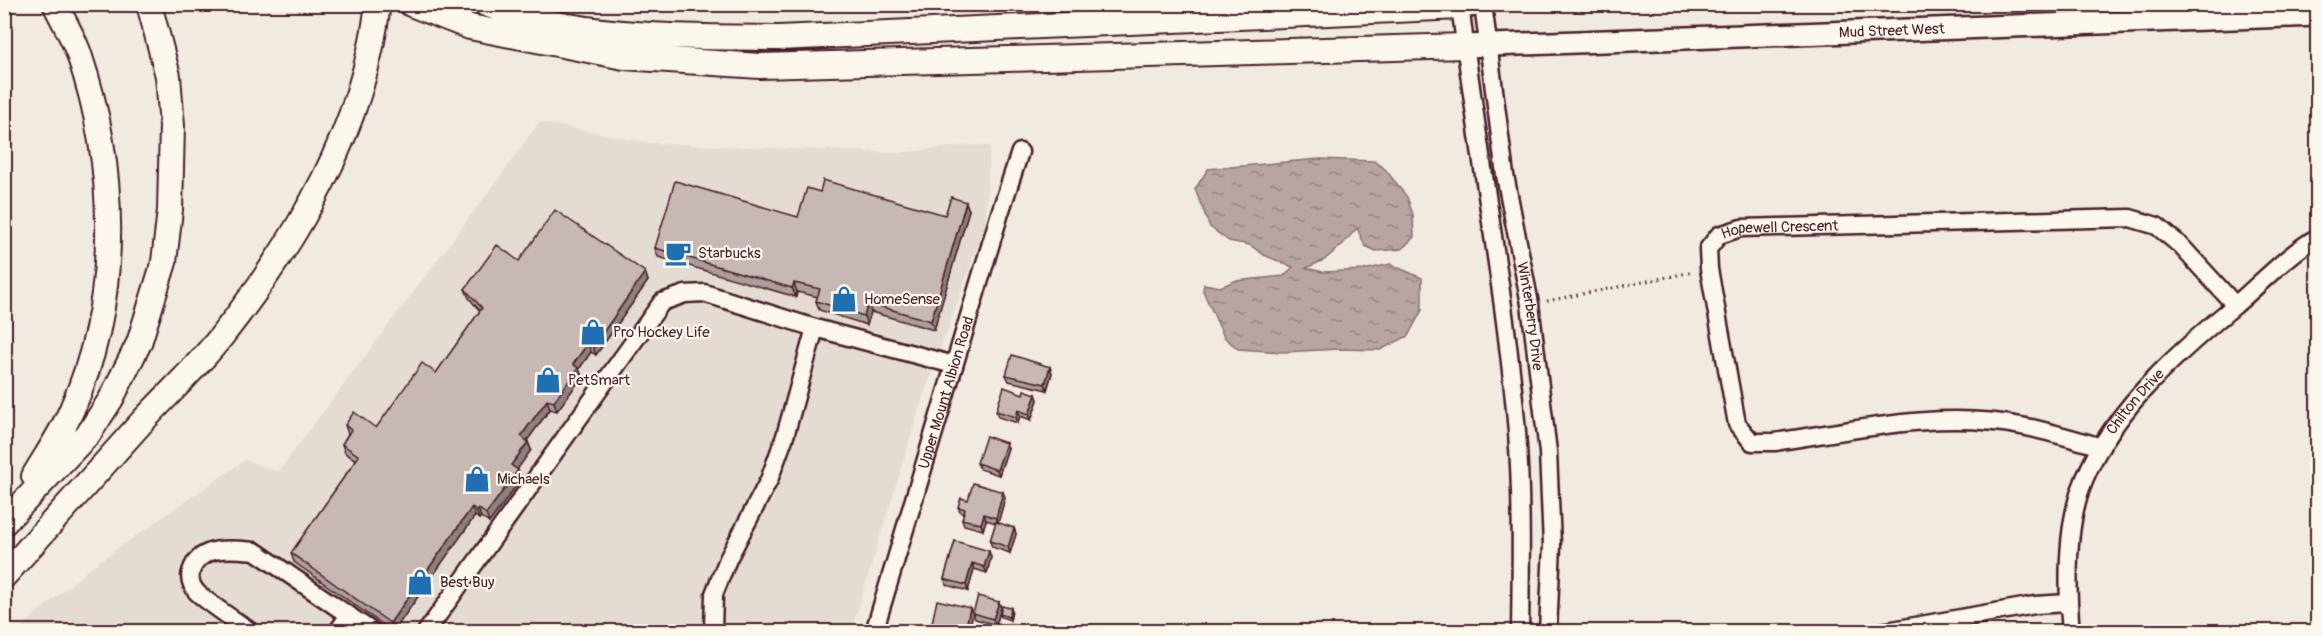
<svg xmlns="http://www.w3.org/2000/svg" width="2322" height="636" viewBox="0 0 2322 636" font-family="Pangolin,sans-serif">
  <defs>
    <pattern id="water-ripples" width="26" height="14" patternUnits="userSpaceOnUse" patternTransform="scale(1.5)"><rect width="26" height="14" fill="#b8a4a2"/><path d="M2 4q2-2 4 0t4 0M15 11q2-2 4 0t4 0" fill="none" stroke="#988584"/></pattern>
  </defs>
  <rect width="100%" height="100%" fill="#f0eae0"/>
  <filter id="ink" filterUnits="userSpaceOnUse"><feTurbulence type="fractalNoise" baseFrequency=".0167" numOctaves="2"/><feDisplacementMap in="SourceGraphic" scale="12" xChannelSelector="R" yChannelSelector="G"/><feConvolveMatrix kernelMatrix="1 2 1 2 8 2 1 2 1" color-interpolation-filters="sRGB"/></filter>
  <g filter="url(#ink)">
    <path fill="#e4dbd2" d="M539 122 650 143 898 153 970 145 990 146 985 225 923 397 851 631 15 632 94 565 245 460 278 472 503 173Z"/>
    <path fill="url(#water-ripples)" stroke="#8c6f72" stroke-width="1.5" d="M1320 159 1374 161 1385 169 1407 197 1413 215 1414 237 1402 249 1376 251 1365 246 1357 228 1342 245 1324 260 1306 268 1323 272 1364 270 1390 264 1422 278V310L1408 336 1380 350 1339 349 1283 352 1238 349 1224 337 1203 291 1204 284 1220 287 1235 281 1284 276 1293 267 1264 255 1250 245 1229 241 1210 227 1195 189 1208 169Z"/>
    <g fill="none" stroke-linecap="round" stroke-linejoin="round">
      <g stroke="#4a1f2b" stroke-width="21">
        <g id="minor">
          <path d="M1460 4C1477 147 1505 289 1517 432 1522 499 1521 565 1520 632"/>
          <path id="s1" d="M1483 4 1505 175 1530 304 1548 452 1552 545 1548 632"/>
          <path id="s2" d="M2101 447C2074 439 2048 431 2021 426 1940 410 1856 430 1775 442H1752L1737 424 1709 269 1708 249 1719 235 1741 228 2130 218 2157 226 2181 246 2235 305"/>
          <path d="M251 632C240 623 201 599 195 590 191 585 189 577 191 572 199 544 233 549 255 551L373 632"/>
          <path d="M337 632 349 615"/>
          <path d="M426 632 662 302 685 294 704 293 815 328 954 365"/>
          <path d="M713 632 714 594 728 559 769 480 785 436 815 328"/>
          <path id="s3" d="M874 632 1000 213 1020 152"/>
          <path d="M1881 632 2035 605 2068 603"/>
          <path id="s4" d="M2071 632C2067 587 2066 534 2080 491 2106 416 2174 356 2233 307 2258 286 2290 252 2318 237"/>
        </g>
      </g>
      <g stroke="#4a1f2b" stroke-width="26">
        <g id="major">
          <path d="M1460 7 1485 4"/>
          <path id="s5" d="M1466 46 2318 15"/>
        </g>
      </g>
      <g stroke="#4a1f2b" stroke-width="28">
        <path id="highway" d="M411 4 470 27 624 57 760 66 1466 46
          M486 4C578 39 682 37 779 38L1460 7
          M34 476C47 454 62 433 72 409 121 299 117 166 79 54 73 37 63 20 55 4
          M4 523 89 433 111 399 139 343 164 262 170 210 172 126 168 76 149 4
          M4 576C50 525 95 474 141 423 167 395 197 367 221 337 298 239 363 130 378 4"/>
      </g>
      <path stroke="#4a1f2b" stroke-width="3" stroke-dasharray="1.5 4.5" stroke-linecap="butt" d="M1547 301 1693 272"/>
      <use href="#minor" stroke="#fbf7ec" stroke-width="16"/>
      <use href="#major" stroke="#fbf7ec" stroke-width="21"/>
      <use href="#highway" stroke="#fbf7ec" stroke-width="24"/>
    </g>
    <path fill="#ac9e9a" stroke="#4a1f2b" stroke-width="1.5" d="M820 192 945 215 969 210 934 330 871 312 867 325 819 310 816 301 818 297 797 292 796 297 658 257 655 248 798 217Z
      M519 261 645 272 648 281 596 355 591 352 579 369 582 377 557 411 550 409 527 440 528 442 531 450 517 469 521 479 489 523 481 517 479 519 475 516 393 632 294 562 291 553 356 460 345 453 342 444 348 434 345 425 376 428 436 373 480 311 469 298 465 289Z
      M1050 367 1052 373 1047 390 1009 381 1006 375Z
      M1023 394H1036L1038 400 1031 420 1020 416 1018 423 998 417 996 411Z
      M1008 448 999 475 980 469 977 463Z
      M1003 492 1005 498 998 523 1014 528 1016 534 1010 553 992 547 990 541 996 523 986 520 983 530 964 525 962 519 964 514 961 513 958 507 968 500Z
      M955 541 991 557 987 573 974 569 968 591 947 585 944 579Z
      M999 602 1001 608 996 625 975 619 973 613Z
      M970 608 973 614 968 632H962L955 630 930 632Z
      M1011 608 1012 611 1010 620 1001 617 1000 614Z"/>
    <path fill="#8c817d" stroke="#4a1f2b" stroke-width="1.5" d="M966 202 969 210 934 330 931 321Z
      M645 272 648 281 596 355 593 347Z
      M794 283 797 292 796 297 792 288Z
      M868 303 871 312 867 325 864 316Z
      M588 343 591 352 579 369 582 377 557 411 554 402 573 364Z
      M1050 367 1052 373 1047 390 1045 384Z
      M1036 394 1038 400 1031 420 1029 414Z
      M547 400 550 409 524 445 521 436Z
      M1018 410 1020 416 1018 423 1016 417Z
      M528 442 531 450 514 474 511 465Z
      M1006 443 1008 448 999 475 997 470Z
      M518 470 521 479 489 523 486 514Z
      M1003 492 1005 498 998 523 996 518Z
      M472 507 475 516 393 632 390 623Z
      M478 508 481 517 479 519 476 510Z
      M984 514 986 520 983 530 981 524Z
      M1014 528 1016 534 1010 553 1008 547Z
      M989 551 991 557 987 573 984 567Z
      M972 563 974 569 968 591 966 585Z
      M999 602 1001 608 996 625 993 619Z
      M970 608 973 614 968 632H967L966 627Z
      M1011 608 1012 611 1010 620 1009 617Z
      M953 624 955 630V632H951Z"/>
    <path fill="#c8b8b3" stroke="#4a1f2b" stroke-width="1.5" d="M823 180 945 215 951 197 966 202 931 321 868 303 864 316 816 301 820 289 794 283 792 288 655 248 675 181 798 217 807 188 820 192Z
      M555 210 645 272 593 347 588 343 573 364 578 368 554 402 547 400 521 436 528 442 511 465 518 470 486 514 478 508 476 510 472 507 390 623 291 553 359 456 342 444 351 430 345 425 354 412 376 428 422 363 436 373 482 308 465 289 497 245 519 261Z
      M1012 355 1050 367 1045 384 1006 375Z
      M1004 387 1023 394 1024 390 1036 394 1029 414 1018 410 1016 417 996 411Z
      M986 436 1006 443 997 470 977 463Z
      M973 483 1003 492 996 518 984 514 981 524 962 519 965 509 958 507 961 498 968 500Z
      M996 522 1014 528 1008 547 990 541Z
      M955 541 989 551 984 567 972 563 966 585 944 579Z
      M978 596 999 602 993 619 973 613Z
      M937 600 970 608 966 627 953 624 951 632H930Z
      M1002 606 1011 608 1009 617 1000 614Z
      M91 626 99 632H87Z"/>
  </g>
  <defs>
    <g id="cafe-bare" transform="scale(2.07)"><path d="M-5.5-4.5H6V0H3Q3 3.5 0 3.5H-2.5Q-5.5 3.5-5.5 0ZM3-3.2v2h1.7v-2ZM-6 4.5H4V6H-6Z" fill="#1f6fb2" stroke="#fbf7ec" stroke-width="2.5" paint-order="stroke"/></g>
    <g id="shop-bare" transform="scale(2.07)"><path d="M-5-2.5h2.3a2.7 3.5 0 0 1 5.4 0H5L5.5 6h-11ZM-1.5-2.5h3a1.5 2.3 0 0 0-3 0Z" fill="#1f6fb2" stroke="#fbf7ec" stroke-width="2.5" paint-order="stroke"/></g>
  </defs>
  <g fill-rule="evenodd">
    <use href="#cafe-bare" x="678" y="253"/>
    <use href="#shop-bare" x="844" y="299"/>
    <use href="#shop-bare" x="593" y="332"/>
    <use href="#shop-bare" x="548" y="380"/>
    <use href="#shop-bare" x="477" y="479"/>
    <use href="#shop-bare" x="420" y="582"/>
  </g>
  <g text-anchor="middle" stroke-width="4.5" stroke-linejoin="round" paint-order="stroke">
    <g font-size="15" fill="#4a1f2b" stroke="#fbf7ec">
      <text dy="5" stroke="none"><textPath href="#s5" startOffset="426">Mud Street West</textPath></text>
      <text dy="5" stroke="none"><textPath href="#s2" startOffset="634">Hopewell Crescent</textPath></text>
      <text dy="5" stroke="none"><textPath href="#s1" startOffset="316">Winterberry Drive</textPath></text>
      <text dy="5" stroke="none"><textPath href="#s3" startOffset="250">Upper Mount Albion Road</textPath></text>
      <text dy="5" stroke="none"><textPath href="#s4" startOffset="248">Chilton Drive</textPath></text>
    </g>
    <g font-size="15" fill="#4a1f2b" stroke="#fbf7ec" text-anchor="start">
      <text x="698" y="258">Starbucks</text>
      <text x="864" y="304">HomeSense</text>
      <text x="613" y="337">Pro Hockey Life</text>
      <text x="568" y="385">PetSmart</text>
      <text x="497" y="484">Michaels</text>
      <text x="440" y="587">Best Buy</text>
    </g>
  </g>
  <rect width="2322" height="636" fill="none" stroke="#fbf7ec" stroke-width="24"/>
  <rect x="12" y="12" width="2298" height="612" fill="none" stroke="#4a1f2b" stroke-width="2" filter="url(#ink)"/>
</svg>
